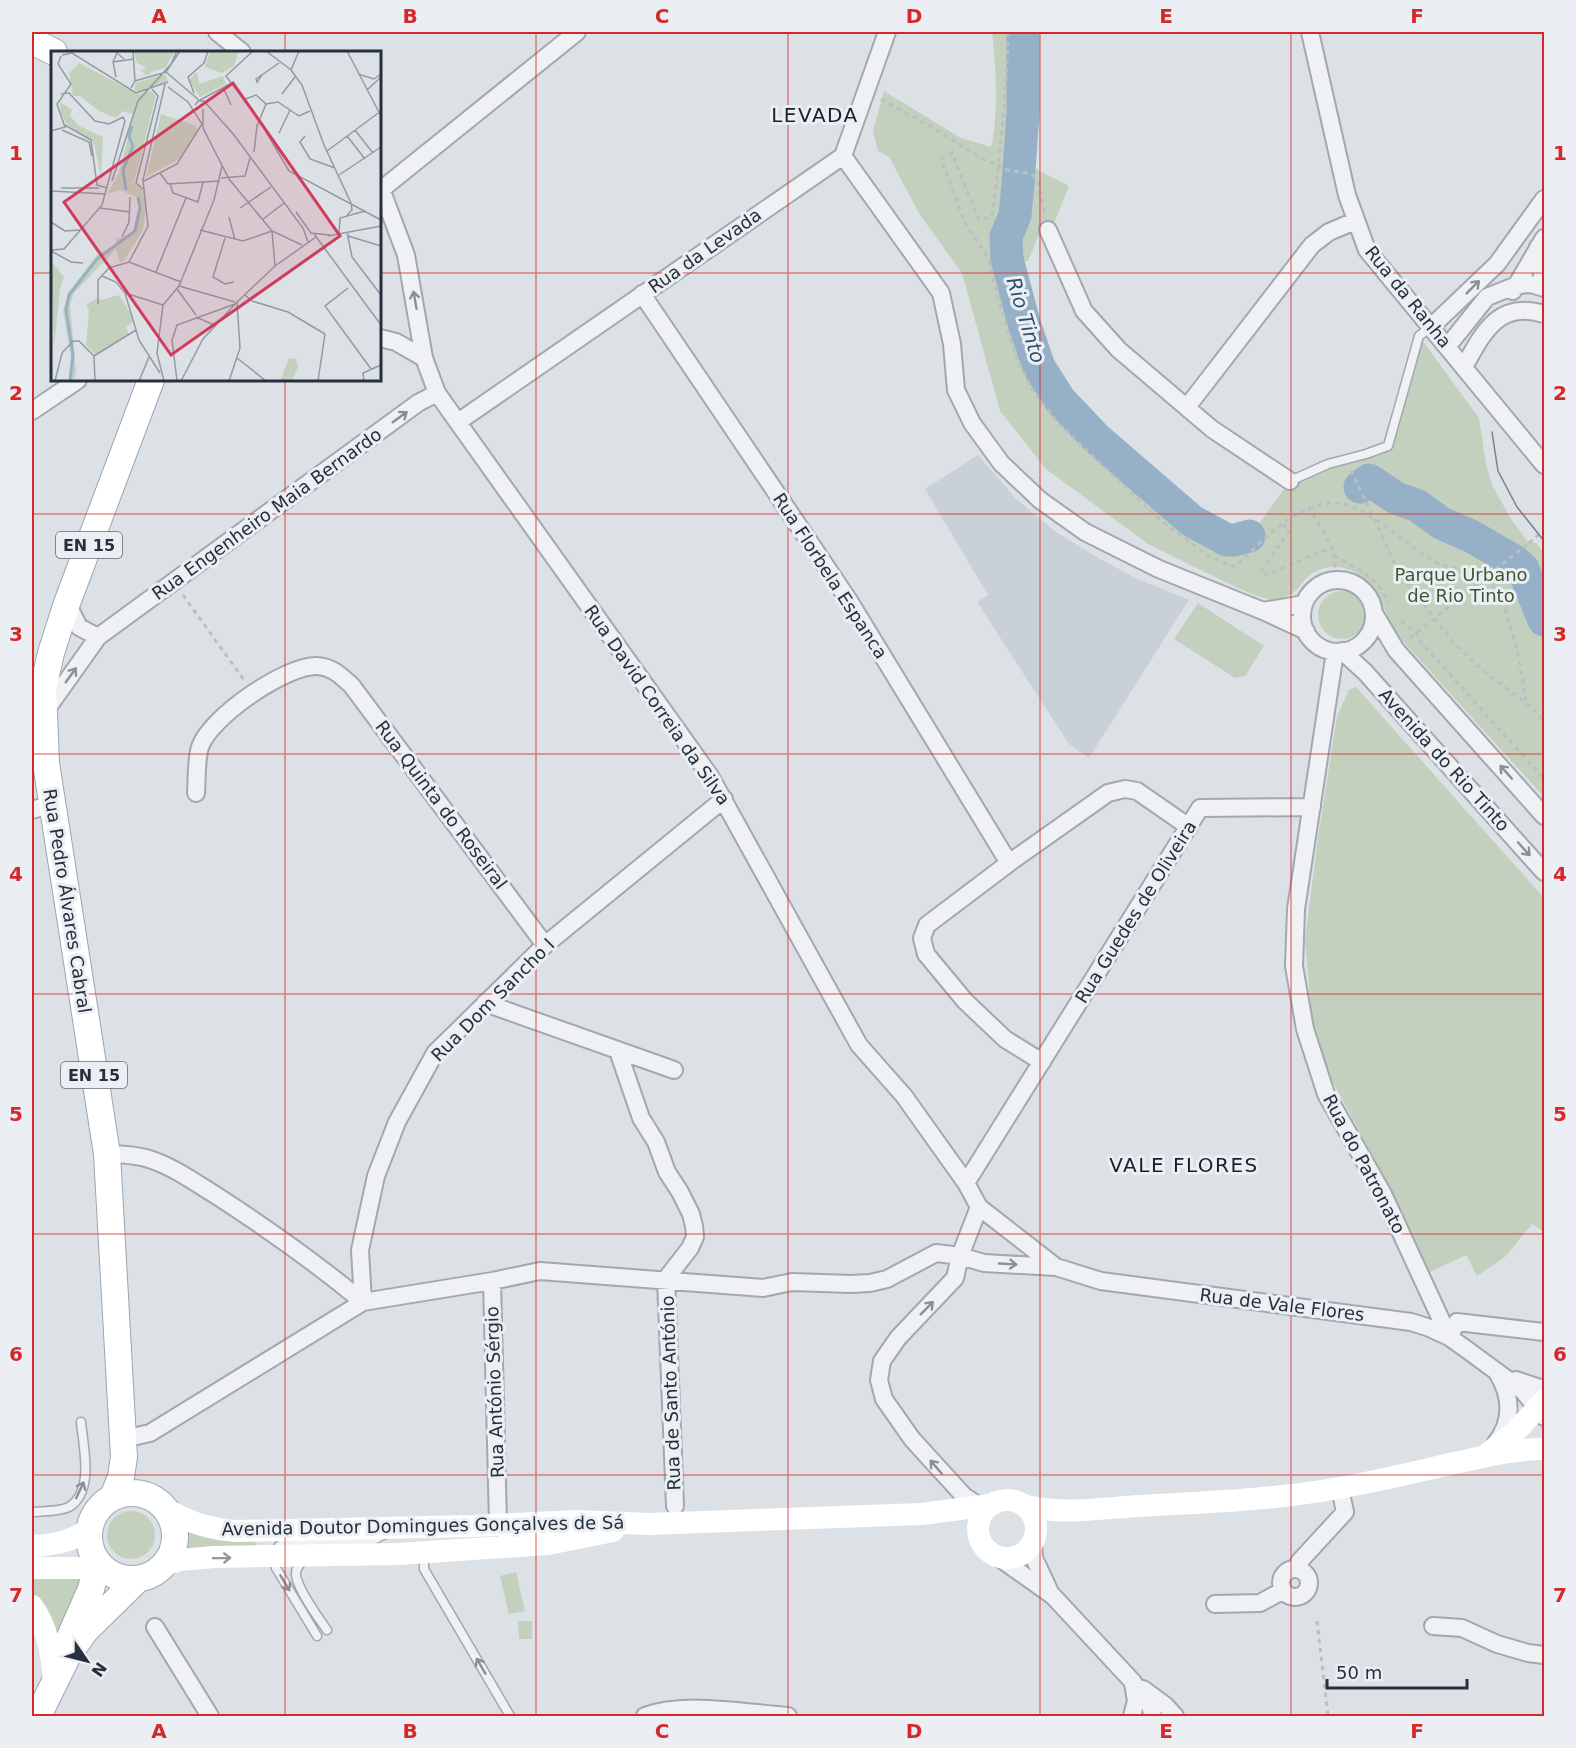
<svg xmlns="http://www.w3.org/2000/svg" width="1576" height="1748" viewBox="0 0 1576 1748" font-family="'DejaVu Sans',sans-serif">
  <rect width="100%" height="100%" fill="#dce1e6"/>
  <path fill="#cad0d8" d="M978 455 1016 499 1056 532 1100 559 1138 579 1189 600 1089 758 1069 744 977 602 988 595 925 489Z"/>
  <path fill="#c3d0bd" d="M992 32H1039L1029 153 1034 168 1069 186 1054 223 1041 230 1028 261H1019L1041 341 1069 390 1125 453 1193 506 1226 524 1258 525 1290 481 1388 446 1419 336 1479 418 1486 464 1492 485 1511 519 1529 543H1536L1544 553V797L1391 628C1387 617 1384 604 1377 593 1364 571 1336 559 1313 573 1304 578 1300 587 1293 593 1288 596 1281 599 1276 602L1249 593 1221 580 1148 544 1046 469 1000 411 962 273 920 215 889 157 878 151 873 131 884 91 961 138 991 147C999 115 996 65 992 32Z
    M1318 615a24 24 0 1 1 48 0a24 24 0 1 1-48 0Z
    M1198 603 1264 646 1245 676 1235 678 1174 639Z
    M1356 687 1544 898V1232L1532 1224 1505 1257 1477 1276 1466 1255 1426 1274 1395 1197 1331 1079 1312 1022 1305 940 1318 838 1337 716 1349 690Z
    M107 1535a24 24 0 1 1 48 0a24 24 0 1 1-48 0Z
    M185 1531 207 1538 255 1542 256 1544 255 1547 184 1551Z
    M516 1572 525 1611 509 1614 500 1576Z
    M32 1577 82 1578 58 1641 45 1608 32 1593Z
    M518 1621H532V1639H519Z"/>
  <g fill="none" stroke-linecap="round" stroke-linejoin="round">
    <path stroke="#96b1c7" stroke-width="33" d="M1023 32V113L1018 184 1015 215 1006 237 1007 259 1024 323 1039 367 1060 400 1097 439 1192 521 1227 540H1235L1249 536
      M1360 487 1369 480 1396 498 1418 506 1441 523 1471 536 1514 561 1523 569 1544 620"/>
    <g stroke="#a2a8b0" stroke-width="11">
      <path id="lane" d="M1290 481 1328 464 1366 454 1388 446 1419 336 1431 327
        M32 1512C42 1511 59 1512 69 1507 95 1491 83 1446 81 1422
        M427 1555 424 1561V1569L510 1716
        M305 1558C301 1563 295 1568 296 1575 298 1590 318 1617 327 1630
        M317 1636 276 1568C274 1556 273 1546 286 1542L374 1540 383 1535"/>
    </g>
    <g stroke="#a2a8b0" stroke-width="20">
      <path id="street" d="M217 32 242 52
        M1310 32 1347 195 1367 250 1544 465
        M843 156 941 293 952 344 956 390 972 423 1001 463 1040 500 1085 532 1159 569 1263 611 1306 631
        M380 186 406 255 424 358 437 393 710 776 859 1045 904 1096 966 1183 979 1207 1056 1267
        M382 189 577 32
        M1048 230 1084 311 1119 350 1212 429 1290 481
        M1538 247 1544 288
        M1513 291 1544 238
        M642 294 848 599 1009 863
        M1431 327 1497 264 1544 199
        M380 338 396 342 424 358
        M1447 347 1487 297 1517 285 1531 284 1544 288
        M1464 367C1483 333 1498 300 1544 314
        M1187 407 1312 245 1329 232 1355 221
        M32 411 78 380
        M458 422 843 156 887 32
        M1302 616a36 36 0 1 1 72 0a36 36 0 1 1-72 0Z
        M67 603 79 627 98 637
        M1263 611 1304 604
        M1374 613 1396 650 1544 816
        M1342 651 1365 672 1544 872
        M1335 652 1296 909 1294 966 1305 1029 1326 1094 1383 1194 1449 1337
        M44 713 98 637 418 403 437 393
        M196 793C197 779 196 760 200 747 210 717 286 665 317 666 333 667 341 676 352 686L545 945
        M32 810 52 804
        M485 1003 674 1070
        M618 1051 641 1118 656 1142 667 1172 680 1192 691 1214 694 1226 695 1237 690 1248 666 1279 675 1506
        M1042 1062 1005 1039 965 1001 926 954 922 938 927 925 1009 863 1108 793 1125 789 1137 791 1189 827
        M107 1154C122 1154 138 1155 152 1160 175 1168 196 1183 217 1196 268 1229 316 1263 363 1302
        M966 1183 1200 808 1312 807
        M492 1281 498 1524 505 1532
        M363 1302 360 1250 376 1176 397 1122 435 1053 545 945 724 799
        M1449 1337 1457 1322 1544 1332
        M1516 1380 1540 1388H1544
        M123 1439 150 1433 363 1302 492 1281 540 1271 763 1288 792 1282 851 1284 870 1283 887 1279 936 1253 960 1256 984 1263 1056 1267 1101 1281 1411 1322 1427 1327 1449 1337 1466 1349 1523 1391 1544 1417
        M1495 1444C1513 1422 1512 1398 1498 1374
        M979 1506 964 1496 912 1439 884 1399 879 1380 882 1361 898 1338 955 1278 960 1256 979 1207
        M1033 1543 1034 1558 1049 1590
        M998 1557 1053 1596 1133 1682 1150 1706 1153 1716
        M1281 1583a14 14 0 1 1 28 0a14 14 0 1 1-28 0Z
        M1298 1569 1299 1562 1345 1512 1340 1488
        M1215 1604 1260 1603 1282 1591
        M1433 1626 1462 1628 1497 1644 1528 1653 1544 1655
        M155 1627 210 1716
        M1143 1689 1166 1706 1175 1716
        M645 1716C686 1701 745 1713 788 1716
        M1132 1716 1136 1701 1133 1683"/>
    </g>
    <g stroke="#9ba6b2" stroke-width="28">
      <path id="primary" d="M32 41 54 52
        M89 1536a43 43 0 1 1 86 0a43 43 0 1 1-86 0Z
        M113 1497 121 1477 124 1457 107 1154 46 763 43 688 51 653 67 603 151 380
        M69 1639 91 1589 95 1573 93 1555
        M38 1716 67 1657 85 1631 138 1579"/>
    </g>
    <path stroke="#bbbfc5" stroke-width="3" stroke-dasharray="4.5 4.5" stroke-linecap="butt" d="M1008 32C1007 93 1000 155 992 216L979 220 952 153 941 159 965 223 989 259 992 276 1015 355 1033 391 1059 424 1160 520 1209 556 1235 567C1260 543 1294 505 1331 503 1363 500 1407 547 1436 562 1456 573 1476 566 1493 586 1509 604 1524 679 1526 703
      M881 99 942 133 982 159 999 165 1002 169 1032 174 1038 182 1045 215
      M1351 470 1398 570 1434 618 1455 644 1480 668 1526 703 1544 720
      M1308 507 1321 527 1333 550 1337 580
      M1283 525 1290 530 1261 571 1267 575 1321 551 1333 550
      M1529 543 1544 530
      M1334 556C1357 568 1378 578 1389 603
      M183 595 244 680
      M1401 621 1416 633 1420 641 1544 779
      M1410 638 1467 592
      M1317 1621 1328 1716"/>
    <use href="#lane" stroke="#eff1f5" stroke-width="8"/>
    <use href="#street" stroke="#eff1f5" stroke-width="16"/>
    <path stroke="#fff" stroke-width="22" d="M1487 1454 1516 1431 1544 1401
      M978 1529a29 29 0 1 1 58 0a29 29 0 1 1-58 0Z
      M1026 1506C1061 1515 1103 1508 1139 1506 1206 1502 1273 1500 1339 1488 1379 1481 1419 1471 1459 1462 1488 1456 1515 1449 1544 1449
      M166 1509C191 1523 209 1529 237 1531L472 1526 576 1521 649 1524 922 1514 990 1505
      M32 1546C54 1545 71 1542 89 1529
      M164 1565 180 1560 214 1557 399 1554 548 1544 613 1531
      M32 1568H91L112 1574
      M32 1606C48 1627 52 1656 54 1682"/>
    <use href="#primary" stroke="#fff" stroke-width="26"/>
    <path stroke="#758190" stroke-width="1.5" d="M1492 432 1498 471 1517 507 1544 541"/>
    <path stroke="#bbbfc5" stroke-width="3" stroke-dasharray="4.5 4.5" stroke-linecap="butt" d="M1467 592 1529 543"/>
  </g>
  <defs><path id="oneway-shaft" d="M-6 0H5M1.5-3L5.5 0L1.5 3" fill="none" stroke-width="1.6" stroke-linecap="round" stroke-linejoin="round" transform="scale(1.5)"/></defs>
  <g stroke="#8a9098">
    <use href="#oneway-shaft" transform="translate(1473 287) rotate(-45)"/>
    <use href="#oneway-shaft" transform="translate(415 300) rotate(-100)"/>
    <use href="#oneway-shaft" transform="translate(400 417) rotate(-36)"/>
    <use href="#oneway-shaft" transform="translate(71 675) rotate(-54)"/>
    <use href="#oneway-shaft" transform="translate(1506 772) rotate(-132)"/>
    <use href="#oneway-shaft" transform="translate(1524 849) rotate(48)"/>
    <use href="#oneway-shaft" transform="translate(1008 1264) rotate(3)"/>
    <use href="#oneway-shaft" transform="translate(927 1308) rotate(-45)"/>
    <use href="#oneway-shaft" transform="translate(936 1467) rotate(-131)"/>
    <use href="#oneway-shaft" transform="translate(80 1490) rotate(-65)"/>
    <use href="#oneway-shaft" transform="translate(285 1583) rotate(59)"/>
    <use href="#oneway-shaft" transform="translate(481 1666) rotate(-120)"/>
  </g>
  <use stroke="#92979e" href="#oneway-shaft" transform="translate(222 1558) rotate(-1)"/>
  <path fill="none" stroke="#d62828" stroke-width="1.5" stroke-opacity="0.55" d="M285 32V52M536 32V1716M788 32V1716M1040 32V1716M1291 32V1716M32 273H52M380 273H1544M285 380V1716M32 514H1544M32 754H1544M32 994H1544M32 1234H1544M32 1475H1544"/>
  <g text-anchor="middle" stroke-width="6" stroke-linejoin="round" paint-order="stroke">
    <g fill="#ebeff4" stroke="#616973" stroke-width="1.5">
      <rect x="56" y="532" width="66" height="26" rx="4.5"/>
      <rect x="61" y="1062" width="66" height="26" rx="4.5"/>
    </g>
    <g font-size="16" font-weight="bold" fill="#262f3c">
      <text x="89" y="551">EN 15</text>
      <text x="94" y="1081">EN 15</text>
    </g>
    <g font-size="18" fill="#262f3c" stroke="#ebeff4">
      <text transform="translate(705 251) rotate(-35)" y="6">Rua da Levada</text>
      <text transform="translate(1408 297) rotate(51)" y="6">Rua da Ranha</text>
      <text transform="translate(267 514) rotate(-36)" y="6">Rua Engenheiro Maia Bernardo</text>
      <text transform="translate(830 576) rotate(57)" y="6">Rua Florbela Espanca</text>
      <text transform="translate(657 705) rotate(55)" y="6">Rua David Correia da Silva</text>
      <text transform="translate(1444 760) rotate(48)" y="6">Avenida do Rio Tinto</text>
      <text transform="translate(441 805) rotate(53)" y="6">Rua Quinta do Roseiral</text>
      <text transform="translate(67 901) rotate(81)" y="6">Rua Pedro Álvares Cabral</text>
      <text transform="translate(1136 912) rotate(-58)" y="6">Rua Guedes de Oliveira</text>
      <text transform="translate(493 1000) rotate(-45)" y="6">Rua Dom Sancho I</text>
      <text transform="translate(1364 1164) rotate(62)" y="6">Rua do Patronato</text>
      <text transform="translate(1282 1305) rotate(7)" y="6">Rua de Vale Flores</text>
      <text transform="translate(495 1392) rotate(-92)" y="6">Rua António Sérgio</text>
      <text transform="translate(671 1393) rotate(-92)" y="6">Rua de Santo António</text>
      <text transform="translate(423 1526) rotate(-1)" y="6">Avenida Doutor Domingues Gonçalves de Sá</text>
    </g>
    <g font-size="18" fill="#3c5833" stroke="#ebeff4">
      <text x="1461" y="581">Parque Urbano<tspan x="1461" dy="21">de Rio Tinto</tspan></text>
    </g>
    <g font-size="20" letter-spacing="1.5" fill="#18202d" stroke="#ebeff4">
      <text x="815" y="122">LEVADA</text>
      <text x="1184" y="1172">VALE FLORES</text>
    </g>
    <g font-size="20" font-style="italic" fill="#305070" stroke="#ebeff4">
      <text transform="translate(1026 320) rotate(73)" y="7">Rio Tinto</text>
    </g>
  </g>
  <g transform="translate(51 51)">
    <rect width="330" height="330" fill="#dce1e6"/>
    <path d="M83 0H124L114 17 100 21 99 23 88 26 95 23 90 20 95 16 86 12ZM159 0H188L183 15 171 22 154 16ZM28 12 87 43 100 40 105 45 83 132 92 139 95 156 92 179 73 210 69 212 65 198 23 242 19 254 25 321 23 330H18L20 306 12 260 17 242 46 204 65 194V187H76L82 180 88 154 85 146 69 139 56 143 68 122 83 64 72 60 65 67 48 60 29 45H22L18 22ZM146 21 148 33 172 25 175 33 149 46 138 29ZM114 23 117 30 88 41 83 38 85 32ZM9 51 21 59 19 65 28 75 52 86 50 126 43 92 16 73 10 63ZM110 63 143 74 147 79 130 107 95 126ZM0 209 13 226 9 238 3 296ZM68 244 84 270 75 276 78 283 45 304 35 294 38 260 35 254 46 247 50 249ZM238 307 245 308 247 316 241 330H229Z" fill="#c3d0bd"/>
    <path fill="none" stroke="#96b1c7" stroke-width="3" d="M75 139 72 119 82 95 78 86 81 75M19 330 22 303 15 259 18 244 46 208 84 180 89 157 87 146"/>
    <path fill="none" stroke="#939aa2" stroke-width="1.5" d="M82 0 84 30M202 0 175 25 208 69 238 120 330 169M215 0 240 19 251 34 273 94 300 152 301 159 296 164M296 0 330 65M11 4 21 2 85 42 117 31M62 11 66 2 73 8M240 19 248 0M115 21 129 0M307 23 323 28 330 23M211 24 206 31 205 28 228 12M65 26 62 11 83 8M172 36 180 54M80 37 84 30 115 21 148 49M316 39 330 26M143 42 137 26 153 12 157 0M231 43 244 26M149 49 179 33M192 49 205 44 215 53 206 75 203 101M215 53 227 51 248 65 259 60M144 54 147 50H153L183 84 252 177 257 191M152 58V77L178 128 221 180 251 194M14 74 40 89 46 134 56 137M11 79 38 91 41 105M304 79 322 102M0 80 14 76 6 53 20 33 7 13 10 5M228 82 239 59M254 85 249 91 259 108 284 117M296 85 314 108M276 100 330 60M109 122 117 133 169 130M288 124 330 96M170 127 194 125 199 107M61 130 87 50 120 13 126 0M93 130 126 113 151 73 137 51 117 36M119 132 122 142 147 151 152 131M10 137H48M92 138 85 132 107 45 101 38M0 140 55 143M49 157 79 161M189 157 220 136M245 161 260 182 279 184M178 166 184 189M211 169 233 152M0 171 14 180 29 179M149 179 192 190 221 180M221 180 224 215M296 181 301 206 330 244M263 183 330 274M288 183 289 167 314 160M277 185 330 175M297 185 330 195M71 186 78 171 79 146M174 187 162 226 174 233 183 231M0 199 13 198 51 154 74 70 72 66 58 73 44 70 18 42 10 43M0 200 20 211 32 212M78 211 97 175 92 129 114 33M105 221 135 147M51 225 65 231 74 242 88 289 109 322M128 235 184 251M297 237 274 255 320 318M126 238 145 264M74 242 112 254M194 244 201 250 237 261 274 283M47 253V229L58 217 78 211 130 231M145 266 165 275M43 305 44 330M186 307 215 330M4 330 11 302 22 290H28L43 305 85 279M88 330 98 306M113 330 106 302 112 254 128 235 163 149 171 115M126 330 121 289 126 274 184 253 224 215 265 186M130 330 152 288 185 252M178 330 189 297 186 251M267 330 274 283M313 330 312 322 330 314"/>
    <path fill="#ce3e5c" fill-opacity="0.15" stroke="#ce3e5c" stroke-width="3" d="M182 32 289 185 120 304 13 151Z"/>
    <rect width="330" height="330" fill="none" stroke="#262f3c" stroke-width="3"/>
  </g>
  <rect width="1576" height="1748" fill="none" stroke="#ebeff4" stroke-width="66"/>
  <g transform="translate(87 1661) rotate(125)" stroke="#ebeff4" stroke-width="4.5" paint-order="stroke">
  <path d="M0-4.5L10 22L0 15L-10 22Z" fill="#262f3c"/>
  <text y="-9" font-size="16" font-weight="bold" text-anchor="middle" fill="#262f3c">N</text>
  </g>
  <path d="M1327 1679v9h140v-9" fill="none" stroke="#262f3c" stroke-width="3"/>
  <text x="1336" y="1679" font-size="18" fill="#262f3c" stroke="#ebeff4" stroke-width="4.5" paint-order="stroke">50 m</text>
  <rect x="33" y="33" width="1510" height="1682" fill="none" stroke="#d62828" stroke-width="2"/>
  <g font-size="20" text-anchor="middle" font-weight="bold" fill="#d62828">
    <text x="159" y="23">A</text>
    <text x="410" y="23">B</text>
    <text x="662" y="23">C</text>
    <text x="914" y="23">D</text>
    <text x="1166" y="23">E</text>
    <text x="1417" y="23">F</text>
    <text x="16" y="160">1</text>
    <text x="1560" y="160">1</text>
    <text x="16" y="400">2</text>
    <text x="1560" y="400">2</text>
    <text x="16" y="641">3</text>
    <text x="1560" y="641">3</text>
    <text x="16" y="881">4</text>
    <text x="1560" y="881">4</text>
    <text x="16" y="1121">5</text>
    <text x="1560" y="1121">5</text>
    <text x="16" y="1361">6</text>
    <text x="1560" y="1361">6</text>
    <text x="16" y="1602">7</text>
    <text x="1560" y="1602">7</text>
    <text x="159" y="1738">A</text>
    <text x="410" y="1738">B</text>
    <text x="662" y="1738">C</text>
    <text x="914" y="1738">D</text>
    <text x="1166" y="1738">E</text>
    <text x="1417" y="1738">F</text>
  </g>
</svg>
